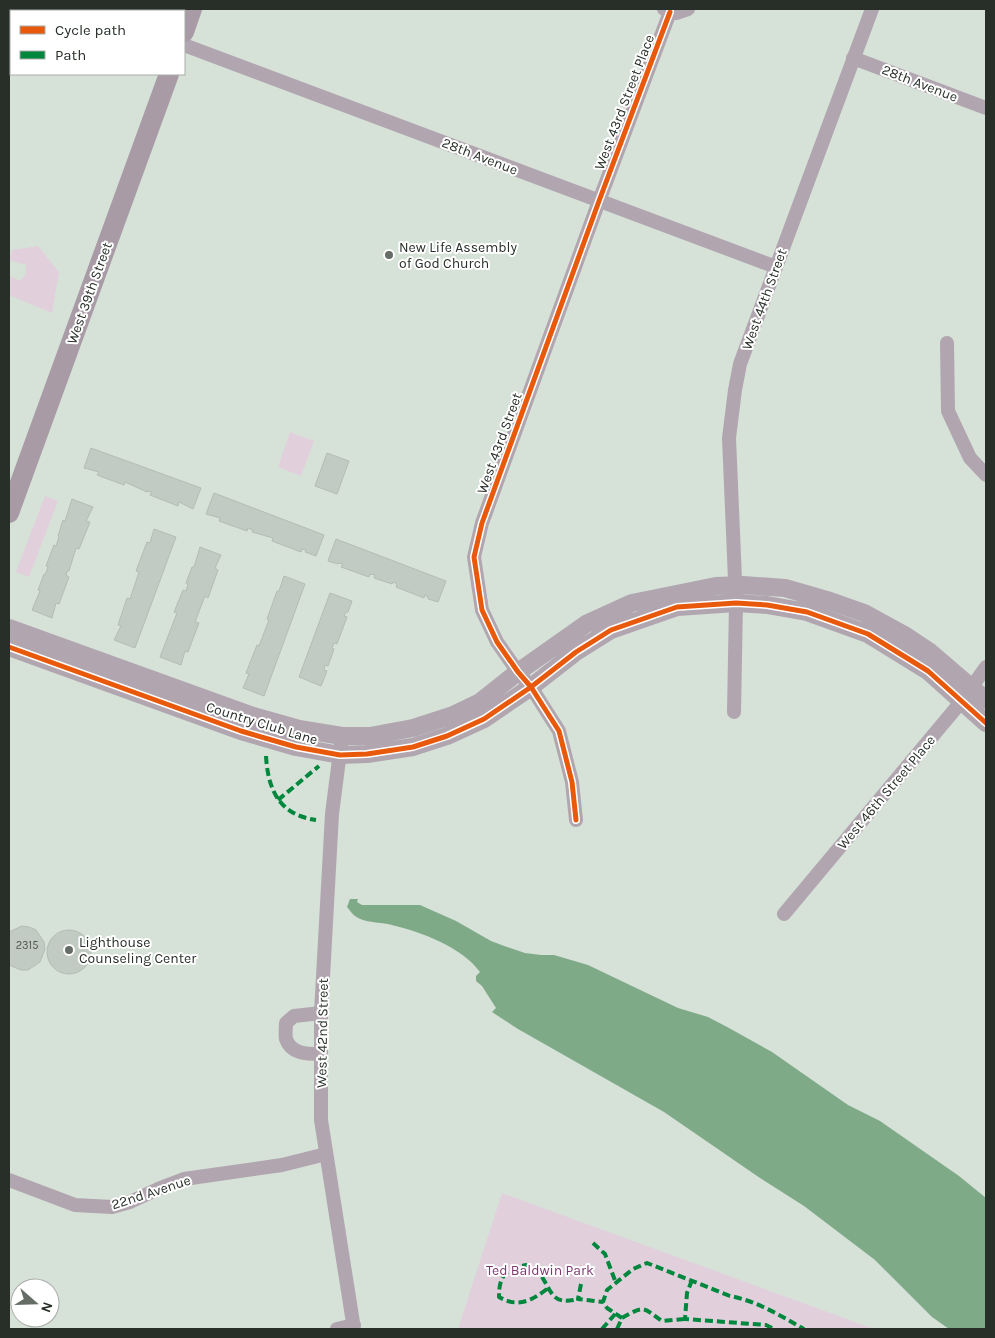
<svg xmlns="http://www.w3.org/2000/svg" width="995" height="1338" viewBox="0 0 995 1338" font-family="Karla,sans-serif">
  <rect width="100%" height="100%" fill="#d6e1d8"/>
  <path fill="#e1d0dc" d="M38 246 59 272 52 313 9 295V276L20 281 26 274V265L9 260 12 250Z
    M290 432 314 441 301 476 278 467Z
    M45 496 58 501 29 577 16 572Z
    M502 1193 874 1329H458Z"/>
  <path fill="#7faa87" d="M350 899H358L357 902 362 905H420L456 921 491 941 507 947 525 953 541 955H554L588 965 678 1008 708 1017 729 1028 772 1052 848 1105 880 1121 959 1176 986 1198V1329H949L932 1317 875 1260 804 1206 760 1178 664 1112 518 1029 492 1012 496 1008 482 986 476 981V976L480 972C462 947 421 932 392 925 381 922 364 923 355 916 352 914 350 910 347 907Z"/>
  <path fill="#c1cac3" stroke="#b3bcb5" d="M91 448 201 488 193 509 179 502 178 506 150 495 152 492 147 491V492L125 482 124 485 97 475 99 472 84 468Z
    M327 453 349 461 337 494 315 486Z
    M214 493 324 535 316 556 305 552 306 550 302 549 301 552 272 541 273 538 252 532 253 530 248 528 247 531 219 521 220 518 206 514Z
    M72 499 93 507 86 521 90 522 79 549 76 548 69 571 68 570 66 575 69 577 59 604 56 603 52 618 32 610 40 591 38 590 44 574 45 575 48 567 46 566 54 545 56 546 59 537 58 536 63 520 65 521Z
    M154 529 176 537 135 648 114 640 121 626 118 625 127 598 130 599 139 572 136 571 147 542 150 543Z
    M336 539 446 581 438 602 428 599V597L425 595 424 598 396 587 397 584 393 582 392 584 374 578 375 575 370 574 369 577 341 567 343 564 339 563 338 564 328 561Z
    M200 547 221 555 215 568 218 570 208 598 205 596 195 622 199 623 188 652 185 651 181 665 160 657 177 613 174 612 183 590 186 591 188 584 186 583 192 567H194Z
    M284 576 305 584 264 696 243 688 249 674 246 673 257 645 259 646 269 620 267 619 277 591H279Z
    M330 593 352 601 348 612H346L344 616 347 617 337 644 334 643 332 648 334 649 328 666 325 665 324 670 327 671 321 686 299 677Z
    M22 926 29 927 36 930 44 942 45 949 40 962 28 970H21L9 965V932Z
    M47 952a22 22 0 1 1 44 0a22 22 0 1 1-44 0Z"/>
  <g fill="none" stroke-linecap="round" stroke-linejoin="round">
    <path stroke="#b1a6af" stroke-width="14" d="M88 9 94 11
      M664 9 676 13 688 9
      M184 45 776 267
      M853 58 986 108
      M947 343 948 411 970 458 986 475
      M734 712 736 603 729 438 735 390 740 364 872 9
      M342 736 332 814 321 1013V1120L354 1329
      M576 820 572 782 559 731 531 687 518 672 497 642 482 610 474 557 482 523 599 201 670 12
      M784 914 961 702 986 667
      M320 1054C307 1054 291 1054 286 1039 285 1035 286 1028 286 1023L294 1016 321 1013
      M9 1180 75 1205 112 1207 130 1202 158 1189 184 1179 282 1165 326 1154
      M337 1329 354 1325"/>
    <path stroke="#b1a6af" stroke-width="18" d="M9 628 253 716 299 729 342 736H370L413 728 453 715 480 702 518 672 586 624 632 603 716 586 743 585 785 588 830 601 864 613 906 636 930 652 986 700
      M9 647 241 731 296 747 340 755 367 754 413 747 447 736 484 719 531 687 576 652 611 630 677 607 736 603 767 605 807 612 868 634 928 671 986 723"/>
    <path stroke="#a89ba5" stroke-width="20" d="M184 32 192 9
      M9 513 169 74"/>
    <path stroke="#00873e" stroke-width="4" stroke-dasharray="8 4" stroke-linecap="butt" d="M266 756C268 791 280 815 316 820
      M278 800 319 766
      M593 1243 605 1254 616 1283
      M692 1280 687 1293 685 1319 766 1325 774 1329
      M581 1284 578 1299 603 1302
      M547 1289C531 1301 518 1308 499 1297 499 1274 506 1270 526 1265 531 1267 537 1270 540 1274 552 1291 551 1306 578 1299
      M622 1318C645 1305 642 1307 662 1321L685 1319
      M602 1329 616 1313
      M617 1329 622 1318 607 1308 603 1302 607 1290 633 1269 647 1263 730 1296C757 1301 781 1316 804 1329"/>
    <g stroke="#fff" stroke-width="8">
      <path id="cycleway" d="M9 647 241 731 296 747 340 755 367 754 413 747 447 736 484 719 531 687 576 652 611 630 677 607 736 603 767 605 807 612 868 634 928 671 986 723
        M576 820 572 782 559 731 531 687 518 672 497 642 482 610 474 557 482 523 599 201 670 12"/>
    </g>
    <use href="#cycleway" stroke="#e8590c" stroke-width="5"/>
  </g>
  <g fill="#646d66" stroke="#fff" stroke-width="2">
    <circle cx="389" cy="255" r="5"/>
    <circle cx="69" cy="950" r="5"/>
  </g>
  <g text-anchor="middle" stroke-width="4" stroke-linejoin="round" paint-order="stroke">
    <g font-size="11" fill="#4e564f">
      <text x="27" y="949">2315</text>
    </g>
    <g font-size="14" fill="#272f28" stroke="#fff">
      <text transform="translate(920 83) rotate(21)" y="5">28th Avenue</text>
      <text transform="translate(624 102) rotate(-69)" y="5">West 43rd Street Place</text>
      <text transform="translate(480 156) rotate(21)" y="5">28th Avenue</text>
      <text transform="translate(89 293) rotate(-70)" y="5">West 39th Street</text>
      <text transform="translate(764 299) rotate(-70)" y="5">West 44th Street</text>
      <text transform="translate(499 443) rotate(-70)" y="5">West 43rd Street</text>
      <text transform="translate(262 723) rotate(17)" y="5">Country Club Lane</text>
      <text transform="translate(886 792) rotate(-50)" y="5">West 46th Street Place</text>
      <text transform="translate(322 1033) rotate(-89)" y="5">West 42nd Street</text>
      <text transform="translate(151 1192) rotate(-18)" y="5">22nd Avenue</text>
    </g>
    <g font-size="14" fill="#272f28" stroke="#fff" text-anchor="start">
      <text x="399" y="252">New Life Assembly<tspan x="399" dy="16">of God Church</tspan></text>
      <text x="79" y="947">Lighthouse<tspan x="79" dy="16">Counseling Center</tspan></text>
    </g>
    <g font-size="14" fill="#7f3971" stroke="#fff">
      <text x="540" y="1275">Ted Baldwin Park</text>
    </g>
  </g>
  <rect width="995" height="1338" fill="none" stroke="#272f28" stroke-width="20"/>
  <rect x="10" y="10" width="175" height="65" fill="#ffffff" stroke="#a9aca9"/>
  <rect x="20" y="26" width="25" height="8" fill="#e8590c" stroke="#a9aca9"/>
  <text x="55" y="35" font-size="15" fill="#272f28">Cycle path</text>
  <rect x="20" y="51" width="25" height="8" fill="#00873e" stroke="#a9aca9"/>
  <text x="55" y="60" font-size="15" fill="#272f28">Path</text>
  <g transform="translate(35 1303) rotate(110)"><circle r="24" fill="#ffffff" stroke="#a9aca9"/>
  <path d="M0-4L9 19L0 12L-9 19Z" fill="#646d66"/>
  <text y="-8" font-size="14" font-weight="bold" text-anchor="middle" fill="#272f28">N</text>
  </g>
</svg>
